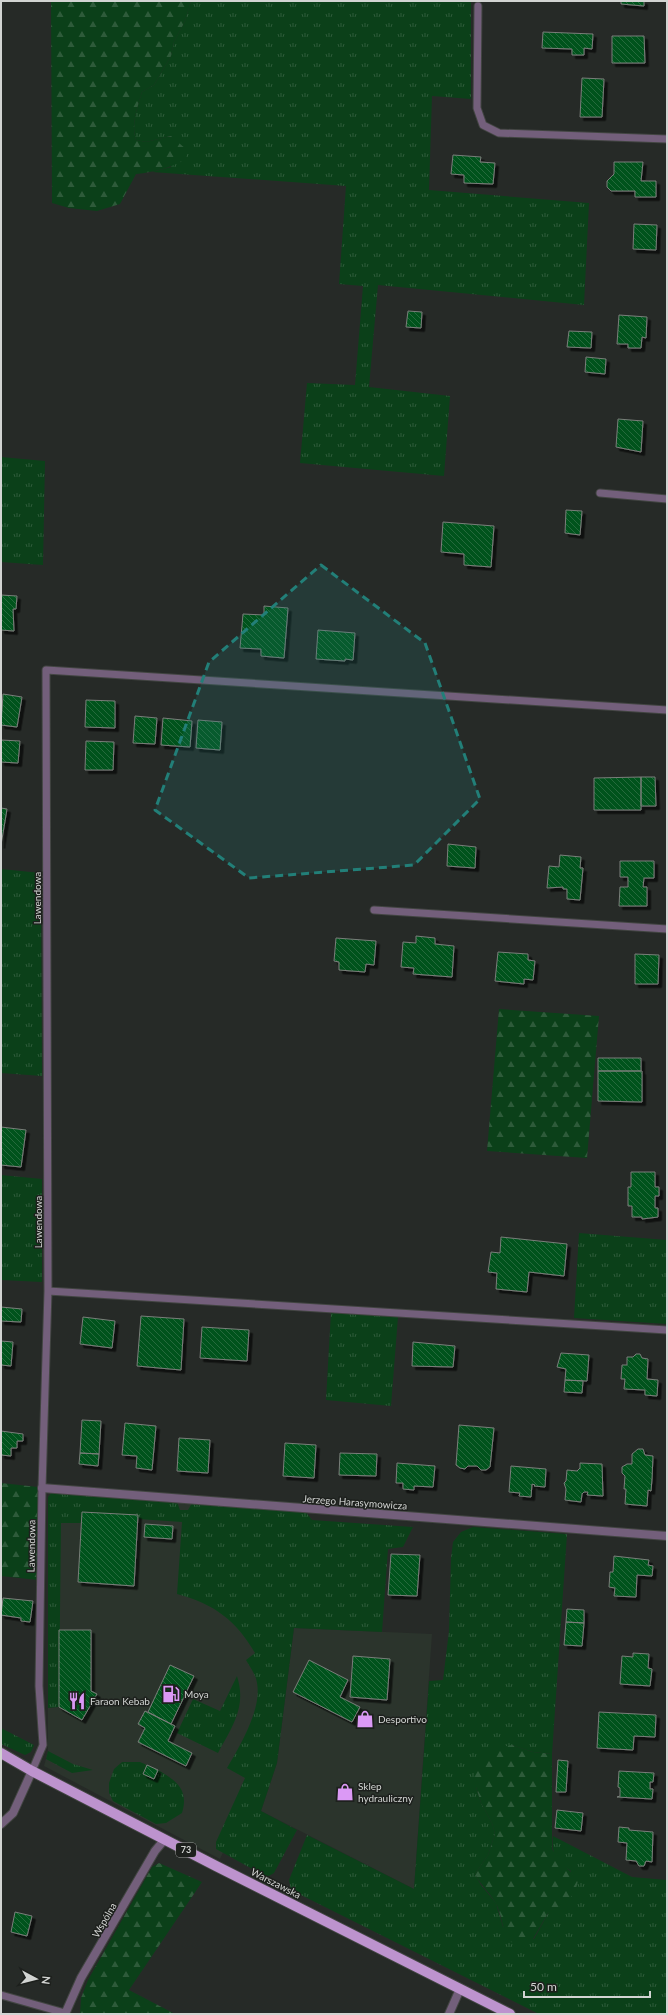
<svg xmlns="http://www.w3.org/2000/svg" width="668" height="2015" viewBox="0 0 668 2015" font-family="Lato,sans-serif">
  <defs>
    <pattern id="grass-tufts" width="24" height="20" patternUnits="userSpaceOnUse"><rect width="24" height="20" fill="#0b4019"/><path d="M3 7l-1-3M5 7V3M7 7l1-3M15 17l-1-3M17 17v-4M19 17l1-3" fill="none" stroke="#2e5b3a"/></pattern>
    <pattern id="forest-firs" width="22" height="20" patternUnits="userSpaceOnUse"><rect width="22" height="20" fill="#0b4019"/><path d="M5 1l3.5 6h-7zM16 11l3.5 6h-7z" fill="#2e5b3a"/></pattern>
    <pattern id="building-back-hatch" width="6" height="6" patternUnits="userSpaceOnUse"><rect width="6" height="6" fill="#02531e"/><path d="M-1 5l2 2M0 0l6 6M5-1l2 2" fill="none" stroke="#266b3e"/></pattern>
    <filter id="shadow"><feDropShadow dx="3.5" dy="3.5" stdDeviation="0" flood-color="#0009"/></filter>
  </defs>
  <rect width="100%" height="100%" fill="#262a27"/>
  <path fill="#2b342c" d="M52 1492 290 1509 254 1785 220 1859 44 1766 48 1751V1497Z
    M294 1628 432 1634 414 1889 261 1811 277 1763Z"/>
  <path fill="url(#grass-tufts)" d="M191 1H471V99L432 96 429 190 589 203 584 305 378 285 369 387 450 396 444 476 300 463 307 383 355 385 363 286 339 284 346 186 152 172 171 167V136L146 142 136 140C131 125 137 108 142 92L154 85 171 56 174 42 185 21Z
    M1 457 45 461 43 565 1 562Z
    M1 869 41 873 42 1076 1 1073Z
    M1 1175 42 1179V1282L1 1280Z
    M579 1233 667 1240V1324L574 1318Z
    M331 1312 398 1317 391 1406 326 1400Z
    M52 1492 177 1502 180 1510H188L192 1503 305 1511 312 1520 413 1527 403 1547 388 1549 382 1632 294 1628 277 1763 261 1811 297 1830 274 1873 267 1877 216 1849V1842L245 1778 227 1768C240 1746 262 1709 257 1683 256 1675 250 1667 246 1660L255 1653C236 1620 214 1604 177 1594L182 1522 138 1519V1515L82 1512V1523H61L59 1707 48 1708V1497Z
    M473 1527 567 1534 552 1754 533 1752 512 1745 476 1787 481 1803 492 1823 495 1834 488 1855 475 1874 481 1885 496 1903 503 1927 534 1939 571 1871C556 1860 551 1855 553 1836L632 1877 667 1880V2014H539L291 1890 289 1880 307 1835 414 1889 429 1681 443 1680 449 1631 451 1558 453 1542 461 1532Z
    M237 1676C247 1707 232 1727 218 1753L177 1733 193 1699 220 1711Z
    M1 1728 34 1745 31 1752 25 1755 1 1744Z
    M48 1751 73 1764 93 1770 72 1773 46 1759Z
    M122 1762H140L147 1765 143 1774 154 1779 158 1770C177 1781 189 1790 182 1813L166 1823 156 1824 113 1801 109 1793V1783L114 1769Z"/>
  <path fill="url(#forest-firs)" d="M51 1H191L185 21 174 42 171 56 154 85 142 92C137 108 131 125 136 140L146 142 171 136 187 150 186 159C170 168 155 172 136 174L120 204 97 211 69 208 52 203Z
    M499 1009 599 1016 587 1158 487 1151Z
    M1 1483 38 1487V1580L1 1576Z
    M512 1745 533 1752 552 1754V1849C559 1862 570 1869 578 1881L575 1892 565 1904 548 1913 533 1939 524 1947C500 1945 505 1918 495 1902 489 1892 480 1884 475 1874L488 1855 495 1834 492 1823 481 1803 476 1787 475 1773 480 1762 496 1748Z
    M159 1863 202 1882 129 1990 175 2014H80L81 1998 88 1980 152 1867Z"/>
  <path fill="url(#building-back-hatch)" stroke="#7a7e7a" filter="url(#shadow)" d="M621 1H644V6L621 4Z
    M543 32 593 34 592 49 584 48V55H572V49L542 48Z
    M612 36H644L645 63H612Z
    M582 78 604 79 602 117H580Z
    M453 155 481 157 480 162 495 163 493 184 464 183V175L451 174Z
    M614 162H643L641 181H656V197H635V191H611L607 187V181L614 174Z
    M634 224 657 225 656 250 633 249Z
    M408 311 422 312 421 328 406 327Z
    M619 315 647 317 646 338 642 337 641 348H628V344H617Z
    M569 331 592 332 591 348 567 347Z
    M586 357 606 359 605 374 585 372Z
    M618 419 643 421 641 452 616 447Z
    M566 510 582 511 580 535 565 533Z
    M443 522 494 526 491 567 464 565V554L441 552Z
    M1 595 17 596 16 609H13L14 631 1 630Z
    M264 606 288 608 284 658 261 656V649L240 648 243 614 264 615Z
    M318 630 355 633 353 660 345 659V661L316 659Z
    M3 694 22 697 17 727 1 725Z
    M86 700 115 701V728L85 727Z
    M135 716 157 718 155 744 133 743Z
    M163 718 192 721 190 747 161 745Z
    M198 720 222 722 220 750 196 748Z
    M1 740 20 741 18 763 1 762Z
    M86 741 114 742 113 770H85Z
    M641 777H655L656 806H641Z
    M641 777V810H594V778Z
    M1 808 7 809 1 845Z
    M448 844 476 847 475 868 447 866Z
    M560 855 581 857 580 868H583L580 900 567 899V889H563V887L547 888 549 866 559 867Z
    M620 861H654V878H644L643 887H647V906H619L620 887H628V877H620Z
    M416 936 435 938V944L454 946 452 977 413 974 414 968 401 967 403 942 416 943Z
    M336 938 376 941 374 965 366 964 365 972 339 970V962L334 961Z
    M498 952 528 954V960L535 961 533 980 524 979V984L495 981Z
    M635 954 659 955 658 984H635Z
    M598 1058H641V1071H598Z
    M598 1071H642V1102L598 1101Z
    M1 1127 26 1130 21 1167 1 1165Z
    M631 1172H655V1187H659V1196H655V1208H658V1217L642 1219V1217H632V1206H628V1187H631Z
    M501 1237 567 1244 564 1276 529 1272 527 1292 496 1289 497 1273 488 1272 491 1252 500 1253Z
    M1 1307 22 1309 21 1322 1 1321Z
    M141 1316 184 1319 181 1370 137 1366Z
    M83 1317 115 1321 112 1348 80 1344Z
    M202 1327 249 1330 247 1361 200 1358Z
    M1 1341 13 1342 11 1366 1 1365Z
    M413 1342 455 1346 453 1367 412 1366Z
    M561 1353 589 1355 587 1381 565 1380 566 1369 557 1367Z
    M636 1354H640L642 1358 648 1359 647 1379 658 1380 657 1396 645 1395V1390L624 1389 625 1379H621L622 1365H627V1357H633Z
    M565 1380 583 1381 582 1393 564 1392Z
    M82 1420 101 1421 99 1454 80 1453Z
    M125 1423 156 1426 152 1470 136 1468 137 1456 122 1455Z
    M459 1425 494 1428 490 1467 486 1470H481L477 1466H468L465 1469 460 1468 456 1465Z
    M1 1431 23 1434V1441H17V1448H11V1456L1 1455Z
    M179 1438 210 1440 208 1473 177 1471Z
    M285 1443 316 1445 314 1478 283 1476Z
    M638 1449H643L645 1455 653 1456 652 1479 651 1491 648 1490 647 1506 625 1504 626 1489H624L625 1476 622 1473V1467L627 1464H632V1454Z
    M80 1453 99 1454 98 1466 79 1464Z
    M340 1453 377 1454 376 1476 339 1475Z
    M397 1463 435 1466 433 1487 414 1486V1490L403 1489V1483H396Z
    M580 1463 602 1464 603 1496 587 1495 588 1492H584L582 1494 581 1502 565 1500 566 1489 564 1483 566 1481 567 1470 577 1471 580 1468Z
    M511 1466 546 1469 545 1487 534 1486 535 1485 532 1484 531 1497 519 1496 520 1493 509 1492Z
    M82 1512 138 1515 134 1586 78 1582Z
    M145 1524 173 1526 172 1539 144 1537Z
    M391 1554 420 1555 417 1596 388 1595Z
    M614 1556 649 1560 648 1565 653 1566 652 1576 637 1575 636 1597 614 1596 615 1588 609 1587 610 1572H613Z
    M3 1598 33 1601 30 1622 21 1621V1618L1 1615Z
    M567 1609 584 1610V1623L566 1622Z
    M566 1622 584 1623 582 1646 564 1645Z
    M59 1630H91V1691L97 1694 82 1720 59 1707Z
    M633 1653 649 1654 648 1668 652 1669 650 1686 620 1684 622 1656 633 1657Z
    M353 1656 390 1659 387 1700 350 1697Z
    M309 1660 348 1680 340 1697 360 1707 352 1722 293 1692Z
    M170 1665 194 1676 171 1724 148 1712Z
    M145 1711 175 1726 168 1741 192 1753 186 1766 138 1742 145 1728 138 1724Z
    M599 1712 656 1715 655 1737 634 1736 633 1750 597 1748Z
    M558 1760 568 1761 566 1792H556Z
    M147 1765 158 1770 154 1779 143 1774Z
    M619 1771 654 1773 653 1782H650V1789H653L652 1799 617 1797 620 1796V1788L618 1787Z
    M557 1810 583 1813 581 1831 555 1828Z
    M619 1827 629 1828V1830L653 1832 652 1862 646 1861 644 1866H639L636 1861 626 1860 627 1843 618 1842Z
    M15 1912 32 1916 27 1936 11 1932Z"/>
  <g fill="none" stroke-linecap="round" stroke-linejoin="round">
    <g stroke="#424542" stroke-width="9">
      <path id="service" d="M478 6 477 108 483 125 499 133 667 139
        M600 493 667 499
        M374 910 667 929
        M48 1291 667 1330
        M32 1771 43 1745 39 1686 42 1488 48 1291 46 670 667 710
        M1 1995 65 2013"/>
    </g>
    <g stroke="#424542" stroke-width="10">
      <path id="minor" d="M42 1488 667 1536
        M1 1824 13 1813 32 1771
        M65 2014 81 1978 155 1851 165 1839"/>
    </g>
    <g stroke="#424542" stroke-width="10">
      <path id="tertiary" d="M449 2014 460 1989"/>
    </g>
    <g stroke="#424542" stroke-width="12">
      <path id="primary" d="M1 1753 32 1771 216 1866 510 2014"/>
    </g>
    <use href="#service" stroke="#735f7b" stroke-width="7"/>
    <use href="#minor" stroke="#735f7b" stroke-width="8"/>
    <use href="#tertiary" stroke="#735f7b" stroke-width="8"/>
    <use href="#primary" stroke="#bd93ce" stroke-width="10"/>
  </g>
  <path fill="#227f78" fill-opacity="0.2" stroke="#227f78" stroke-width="3" stroke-dasharray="8 5" stroke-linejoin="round" d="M321 565 425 643 480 799 414 865 249 878 155 810 209 662Z"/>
  <defs>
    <g id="fuel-bare" transform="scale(1.38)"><path d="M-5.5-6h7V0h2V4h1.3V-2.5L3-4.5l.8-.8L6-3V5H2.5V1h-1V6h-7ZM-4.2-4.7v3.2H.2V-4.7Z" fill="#db99f5" stroke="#1d201d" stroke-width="2.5" paint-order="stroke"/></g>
    <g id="restaurant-bare" transform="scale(1.38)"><path d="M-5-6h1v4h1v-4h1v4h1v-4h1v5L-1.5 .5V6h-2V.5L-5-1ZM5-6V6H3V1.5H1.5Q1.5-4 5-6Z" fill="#db99f5" stroke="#1d201d" stroke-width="2.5" paint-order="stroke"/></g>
    <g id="shop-bare" transform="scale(1.38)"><path d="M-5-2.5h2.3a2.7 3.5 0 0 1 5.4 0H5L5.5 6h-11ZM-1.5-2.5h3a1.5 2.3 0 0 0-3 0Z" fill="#db99f5" stroke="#1d201d" stroke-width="2.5" paint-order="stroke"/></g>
  </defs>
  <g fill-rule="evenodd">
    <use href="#fuel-bare" x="171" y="1694"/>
    <use href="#restaurant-bare" x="77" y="1701"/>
    <use href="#shop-bare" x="365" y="1719"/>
    <use href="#shop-bare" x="345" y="1792"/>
  </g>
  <g text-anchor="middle" stroke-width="3" stroke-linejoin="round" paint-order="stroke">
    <rect fill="#1d201d" stroke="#9c9e9c" stroke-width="1" x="176" y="1843" width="20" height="14" rx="3"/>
    <g font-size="9" font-weight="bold" fill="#d2d4d2">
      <text x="186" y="1853">73</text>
    </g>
    <g font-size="10" fill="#d2d4d2" stroke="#1d201d">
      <text transform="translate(37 898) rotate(-90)" y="4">Lawendowa</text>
      <text transform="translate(38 1222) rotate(-90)" y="4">Lawendowa</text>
      <text transform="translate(355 1502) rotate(4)" y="4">Jerzego Harasymowicza</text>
      <text transform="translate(31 1546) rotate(-89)" y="4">Lawendowa</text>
      <text transform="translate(276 1883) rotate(27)" y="4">Warszawska</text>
      <text transform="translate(104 1920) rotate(-60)" y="4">Wspólna</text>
    </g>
    <g font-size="10" fill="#d2d4d2" stroke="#1d201d" text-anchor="start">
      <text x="184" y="1698">Moya</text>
      <text x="90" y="1705">Faraon Kebab</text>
      <text x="378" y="1723">Desportivo</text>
      <text x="358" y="1790">Sklep<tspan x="358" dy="12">hydrauliczny</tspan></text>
    </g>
  </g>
  <rect width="668" height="2015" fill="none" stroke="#d2d4d2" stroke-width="4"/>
  <g transform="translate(36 1979) rotate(97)" stroke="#1d201d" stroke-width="3" paint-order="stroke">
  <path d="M0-3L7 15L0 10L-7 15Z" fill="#d2d4d2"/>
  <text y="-6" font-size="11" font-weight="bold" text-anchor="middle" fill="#d2d4d2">N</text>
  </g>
  <path d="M524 1991v6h126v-6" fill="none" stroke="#d2d4d2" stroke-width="2"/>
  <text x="530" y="1991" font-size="12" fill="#d2d4d2" stroke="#1d201d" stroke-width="3" paint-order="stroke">50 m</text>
</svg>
